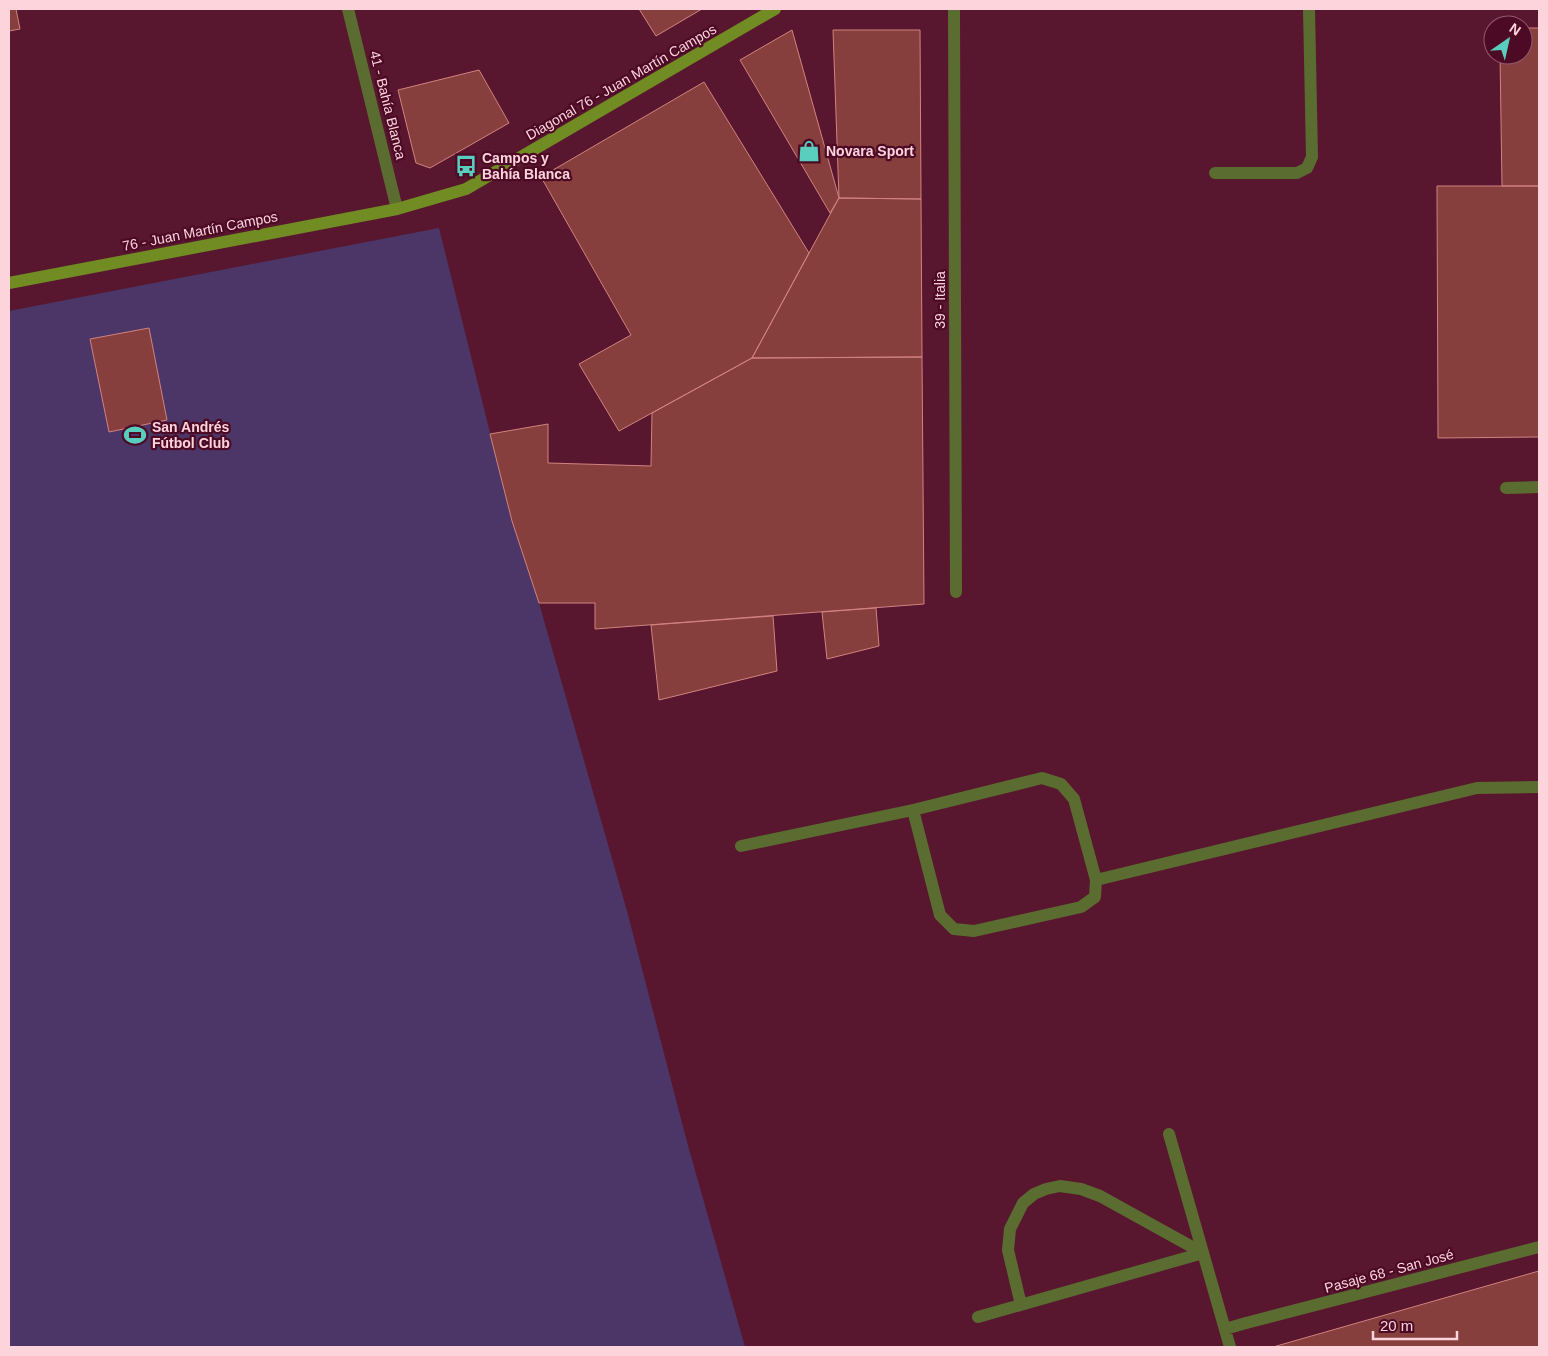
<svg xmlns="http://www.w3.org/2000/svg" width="1548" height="1356" viewBox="0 0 1548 1356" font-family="Arial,sans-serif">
  <rect width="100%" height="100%" fill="#58172e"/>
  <path fill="#4c3667" d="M439 228 512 521 539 603 627 911 687 1142 745 1347H9V311Z"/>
  <path fill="#863f3d" stroke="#d2837f" d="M9 9H16L20 29 9 31Z
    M639 9H702L656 36Z
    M1523 28H1539V186H1502L1500 55H1523Z
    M792 30 839 198 830 213 740 60Z
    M833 30H920L921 199 839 198Z
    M479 70 509 123 430 168 416 163 398 90Z
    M704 82 809 253 752 358 619 431 579 364 631 335 541 177Z
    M1437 186H1539V437L1438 438Z
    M839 198 921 199 922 357 752 358Z
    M149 328 167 420 109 432 90 339Z
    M922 357 924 604 595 629V603H539L512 521 490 434 548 424V463L651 466 652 413 752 358Z
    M876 608 879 646 827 659 822 612Z
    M773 616 777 671 659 700 651 625Z
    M1539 1271V1347H1273Z"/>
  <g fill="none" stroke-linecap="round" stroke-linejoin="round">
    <path stroke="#5b6c31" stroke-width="12" d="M1215 173H1297L1307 168 1312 157 1309 9
      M1506 488 1539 487
      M741 846 913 810 1042 778 1061 784 1074 799 1096 880 1095 897 1081 907 974 931 954 929 940 915 913 810
      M1096 880 1477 788 1539 787
      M1169 1134 1230 1347
      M1021 1305 1008 1250 1010 1229 1023 1203 1034 1194 1046 1189 1060 1186 1081 1189 1100 1196 1203 1253
      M978 1317 1203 1253
      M1225 1329 1246 1323"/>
    <path stroke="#5b6c31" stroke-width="12" d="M348 9 397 209
      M954 9 956 592
      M1246 1323 1539 1247"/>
    <path stroke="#718c23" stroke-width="12" d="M9 283 397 209 466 189 775 9"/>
  </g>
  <defs>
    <g id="shop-bare" transform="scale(1.725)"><path d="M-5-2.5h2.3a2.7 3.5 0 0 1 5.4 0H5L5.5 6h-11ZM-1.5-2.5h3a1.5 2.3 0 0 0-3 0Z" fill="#59cebe" stroke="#4c0a24" stroke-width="2.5" paint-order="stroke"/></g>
    <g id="bus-bare" transform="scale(1.725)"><path d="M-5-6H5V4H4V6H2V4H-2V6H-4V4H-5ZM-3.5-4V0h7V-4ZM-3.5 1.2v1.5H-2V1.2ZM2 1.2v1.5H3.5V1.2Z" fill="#59cebe" stroke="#4c0a24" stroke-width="2.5" paint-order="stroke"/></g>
    <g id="stadium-bare" transform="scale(1.725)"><path d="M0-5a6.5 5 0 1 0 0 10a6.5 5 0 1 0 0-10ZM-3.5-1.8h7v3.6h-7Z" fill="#59cebe" stroke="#4c0a24" stroke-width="2.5" paint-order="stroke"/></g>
  </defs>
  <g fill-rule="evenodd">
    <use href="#shop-bare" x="809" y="151"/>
    <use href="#bus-bare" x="466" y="166"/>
    <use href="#stadium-bare" x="135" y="435"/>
  </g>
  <g text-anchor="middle" stroke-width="4.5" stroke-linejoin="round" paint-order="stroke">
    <g font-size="14" fill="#fdd3dc" stroke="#4c0a24">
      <text transform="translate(621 82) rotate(-30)" y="5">Diagonal 76 - Juan Martín Campos</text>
      <text transform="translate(388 105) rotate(76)" y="5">41 - Bahía Blanca</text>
      <text transform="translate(200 231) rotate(-11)" y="5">76 - Juan Martín Campos</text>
      <text transform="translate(940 300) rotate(-90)" y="5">39 - Italia</text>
      <text transform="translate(1389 1271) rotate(-15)" y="5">Pasaje 68 - San José</text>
    </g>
    <g font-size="14" font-weight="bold" fill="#fdd3dc" stroke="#4c0a24" text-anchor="start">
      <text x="826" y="156">Novara Sport</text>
      <text x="482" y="163">Campos y<tspan x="482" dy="16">Bahía Blanca</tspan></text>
      <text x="152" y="432">San Andrés<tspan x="152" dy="16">Fútbol Club</tspan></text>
    </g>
  </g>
  <rect width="1548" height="1356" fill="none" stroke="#fdd3dc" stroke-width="20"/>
  <g transform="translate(1508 40) rotate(34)"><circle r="24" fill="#4c0a24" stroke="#935a6e"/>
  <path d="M0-4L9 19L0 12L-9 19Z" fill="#59cebe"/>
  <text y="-8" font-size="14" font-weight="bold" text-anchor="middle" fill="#fdd3dc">N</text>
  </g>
  <path d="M1373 1331v8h84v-8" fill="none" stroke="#fdd3dc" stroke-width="2.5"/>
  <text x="1380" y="1331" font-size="15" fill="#fdd3dc" stroke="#4c0a24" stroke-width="4" paint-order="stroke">20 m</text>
</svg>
